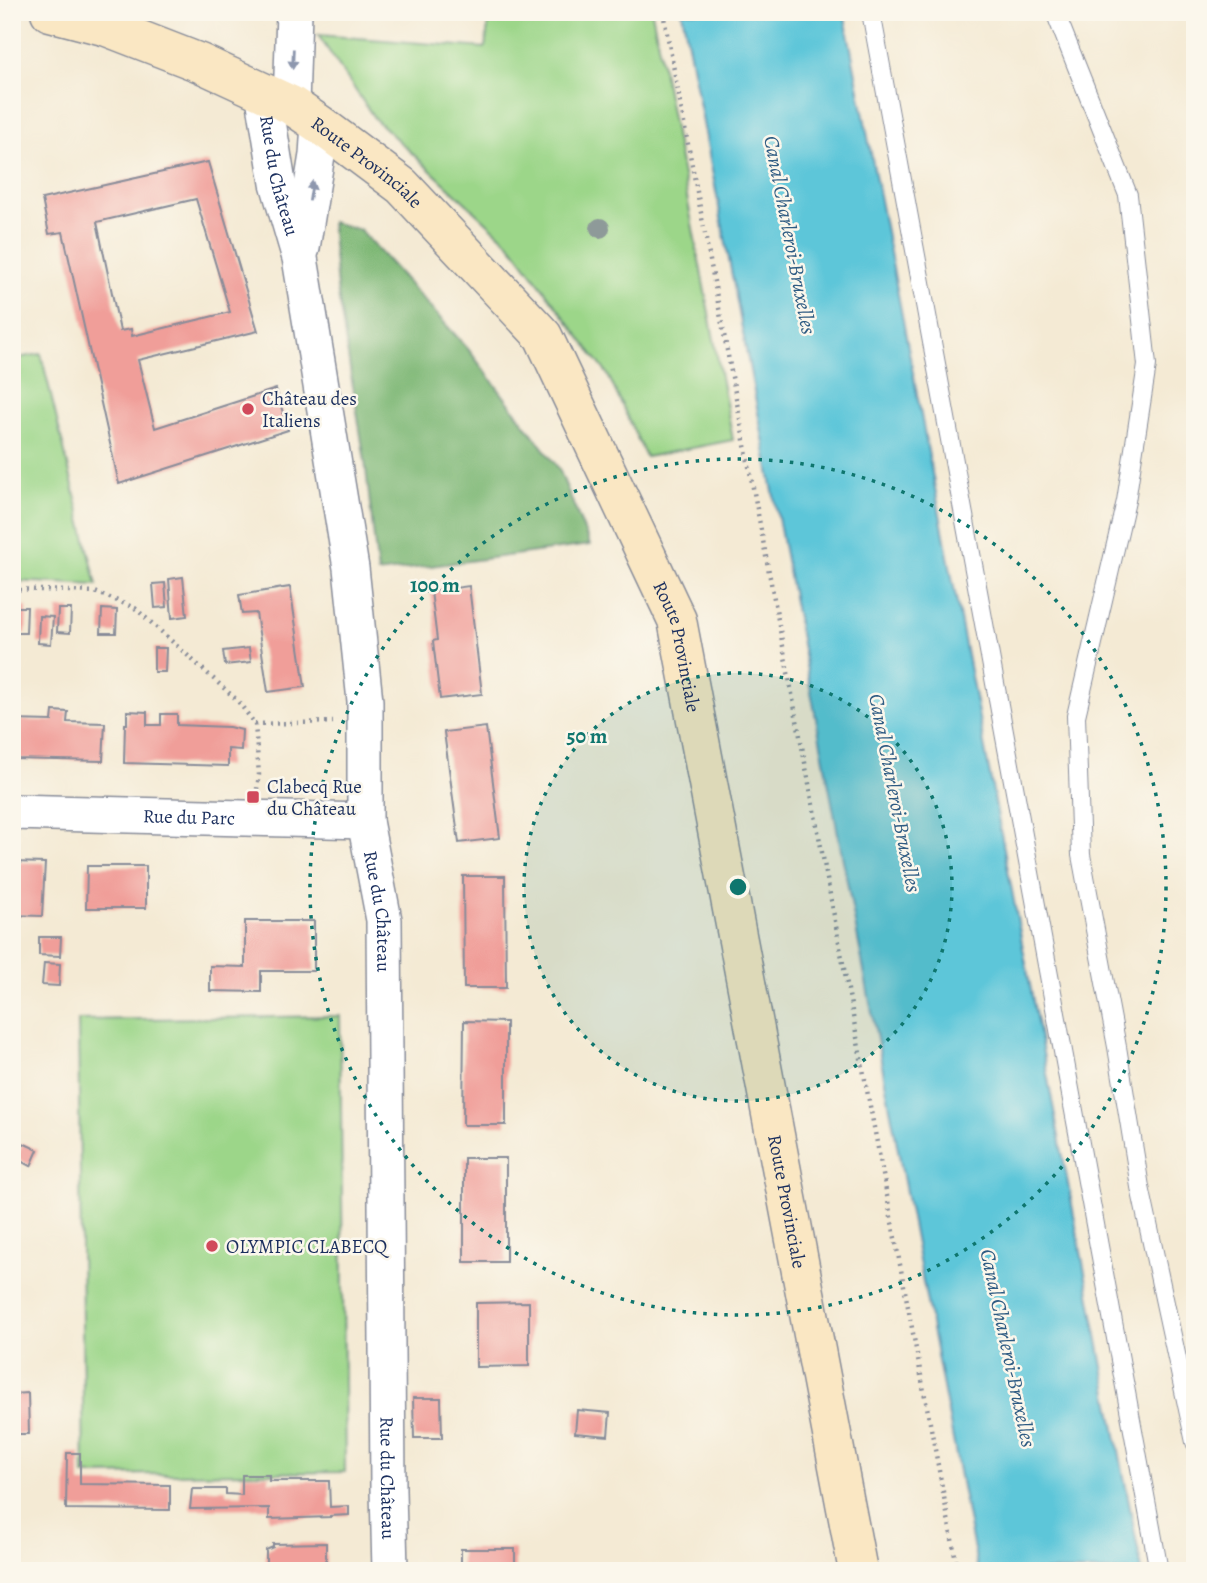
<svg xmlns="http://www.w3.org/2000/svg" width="1207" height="1583" viewBox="0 0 1207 1583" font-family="Alegreya,serif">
  <rect width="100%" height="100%" fill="#fbf7ec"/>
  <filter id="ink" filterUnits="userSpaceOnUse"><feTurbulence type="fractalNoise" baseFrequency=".0143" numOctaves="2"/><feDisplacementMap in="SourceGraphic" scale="14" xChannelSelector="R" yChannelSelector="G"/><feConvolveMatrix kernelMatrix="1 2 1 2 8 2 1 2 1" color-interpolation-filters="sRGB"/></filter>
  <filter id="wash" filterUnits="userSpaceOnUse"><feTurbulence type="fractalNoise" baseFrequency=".00686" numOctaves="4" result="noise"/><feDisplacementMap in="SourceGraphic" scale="28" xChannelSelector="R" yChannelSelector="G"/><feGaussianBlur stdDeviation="1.57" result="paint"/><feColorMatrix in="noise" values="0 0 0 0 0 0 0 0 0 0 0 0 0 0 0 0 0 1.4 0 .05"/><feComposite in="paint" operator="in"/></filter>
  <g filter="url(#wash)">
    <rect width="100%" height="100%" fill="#f4ead4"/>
    <path fill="#9cd689" stroke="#5c8274" stroke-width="2" d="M490 12H652L733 440 646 457 608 375 509 243 375 119 318 35 485 48Z
      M41 354 93 569 97 585 12 581V359Z
      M340 1016 345 1472 84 1475 78 1020Z"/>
    <path fill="#7db775" stroke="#4c736a" stroke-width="2" d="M331 222 360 230 468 349 559 469 590 545 378 573 365 461 337 288Z"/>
    <path fill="#5dc6d9" stroke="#3c7a9c" stroke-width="2" d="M682 12H844L1142 1571H978Z"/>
    <g id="blocks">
      <path fill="#f09e99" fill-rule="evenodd" d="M208 162 258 331 138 360 155 428 276 389 288 430 119 484 63 232 49 234 42 199ZM196 199 230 312 132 336 131 329 120 331 97 222Z
        M183 577 187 616 172 618 169 579Z
        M165 583 167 607 155 608 153 584Z
        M469 586 482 694 440 699 433 641 437 640 431 591Z
        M290 587 305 687 268 692 256 613 242 614 239 595Z
        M12 607H27L26 633H12Z
        M58 609H71L70 633 57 632Z
        M102 609 117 610 116 633H101Z
        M39 616 53 617 51 644 38 643Z
        M154 648H166L165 672H154Z
        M249 648 251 662 225 665 223 651Z
        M53 711 68 712 67 722 105 723 103 761 12 759V720L52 721Z
        M127 711 147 712V725H161V714H177V725L229 727 242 730 241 750 228 749V766L124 763 125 724H127Z
        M486 727 500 838 459 843 444 732Z
        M12 862 45 863 42 916 12 915Z
        M87 866H146V908H86Z
        M463 876H505L506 988H464Z
        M245 921H314V971H261V992L210 991V966L245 967Z
        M39 937H61L60 956 39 955Z
        M44 963 60 964 59 986 42 985Z
        M464 1021 506 1022V1125H463Z
        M23 1143 38 1150 31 1166 16 1158Z
        M464 1158H506V1262H464Z
        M529 1302V1366L476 1367V1303Z
        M28 1393 29 1434H13L12 1394Z
        M413 1398H441L442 1438H414Z
        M577 1410 610 1413 608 1436 575 1433Z
        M67 1453H80V1484L170 1485V1510L66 1509Z
        M242 1475H269V1481H329L330 1507 349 1506V1515L330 1516V1517L269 1519V1508L190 1509 192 1489H226V1494L242 1495Z
        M326 1543V1571H273V1569L266 1565V1550L273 1547V1544Z
        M461 1549H515V1571H461Z"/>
    </g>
  </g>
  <g filter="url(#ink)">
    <use href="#blocks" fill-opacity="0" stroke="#888c99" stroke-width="2"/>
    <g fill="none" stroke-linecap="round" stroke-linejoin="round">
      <g stroke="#888c99" stroke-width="20">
        <path id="service" d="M871 12 1159 1571
          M1055 12 1128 195 1147 365 1126 501 1076 716 1081 855 1117 1047 1140 1187 1195 1442"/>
      </g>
      <g stroke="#888c99" stroke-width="38">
        <g id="minor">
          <path id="s1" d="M263 91 278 183 300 258 351 568 365 701V821L384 920 388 1490 390 1571"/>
          <path d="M291 105 294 12"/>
          <path d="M302 248 317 155 319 124"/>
          <path id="s2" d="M12 812 365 821"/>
        </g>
      </g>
      <g stroke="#888c99" stroke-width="41">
        <g id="secondary">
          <path id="s3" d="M50 12 107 27 200 63 291 105 319 124 402 186 543 336 677 620 858 1571"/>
        </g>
      </g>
      <path stroke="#888c99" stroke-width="4.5" stroke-dasharray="2 5" stroke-linecap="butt" d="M663 12 958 1571
        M12 589 95 592 135 608 237 700 255 724 259 775 257 789
        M255 724 333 722"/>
      <use href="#service" stroke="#fff" stroke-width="18"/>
      <use href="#minor" stroke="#fff" stroke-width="35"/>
      <use href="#secondary" stroke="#fae7c3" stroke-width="38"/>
    </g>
    <circle fill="#8e9a99" cx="600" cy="228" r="10"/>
    <defs><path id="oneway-solid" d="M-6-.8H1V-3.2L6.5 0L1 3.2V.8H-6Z" transform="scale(1.75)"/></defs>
    <g fill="#8d97ae">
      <use href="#oneway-solid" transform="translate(293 59) rotate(92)"/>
      <use href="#oneway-solid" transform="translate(311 191) rotate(-81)"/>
    </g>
  </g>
  <circle cx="738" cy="887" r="214" fill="#0f766e" fill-opacity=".12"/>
  <g fill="none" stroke="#0f766e" stroke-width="3.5" stroke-dasharray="3.5 7">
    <circle cx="738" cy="887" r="214"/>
    <circle cx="738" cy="887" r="428"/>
  </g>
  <g fill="#d1495b" stroke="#fbf7ec" stroke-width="2.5">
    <circle cx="248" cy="409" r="7"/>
    <rect x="246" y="790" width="14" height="14" rx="3.5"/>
    <circle cx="212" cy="1246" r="7"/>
  </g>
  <g text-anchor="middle" stroke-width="5" stroke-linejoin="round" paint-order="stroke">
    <g font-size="19" fill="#1b2f5e" stroke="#fbf7ec">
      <text dy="7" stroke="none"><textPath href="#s3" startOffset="354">Route Provinciale</textPath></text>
      <text dy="7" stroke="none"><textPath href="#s1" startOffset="86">Rue du Château</textPath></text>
      <text dy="7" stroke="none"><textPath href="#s3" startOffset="942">Route Provinciale</textPath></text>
      <text dy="7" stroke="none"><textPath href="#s2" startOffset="177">Rue du Parc</textPath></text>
      <text dy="7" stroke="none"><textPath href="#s1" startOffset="831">Rue du Château</textPath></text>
      <text dy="7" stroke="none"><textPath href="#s3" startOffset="1508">Route Provinciale</textPath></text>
      <text dy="7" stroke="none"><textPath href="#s1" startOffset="1398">Rue du Château</textPath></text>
    </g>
    <g font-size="19" fill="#1b2f5e" stroke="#fbf7ec" text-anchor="start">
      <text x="262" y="405">Château des<tspan x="262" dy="22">Italiens</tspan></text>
      <text x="267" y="793">Clabecq Rue<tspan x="267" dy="22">du Château</tspan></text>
      <text x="226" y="1253">OLYMPIC CLABECQ</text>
    </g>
    <g font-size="21" font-style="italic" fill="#2f5c83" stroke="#fbf7ec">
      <text transform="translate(790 235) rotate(79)" y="7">Canal Charleroi-Bruxelles</text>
      <text transform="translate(895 793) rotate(79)" y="7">Canal Charleroi-Bruxelles</text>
      <text transform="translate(1008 1348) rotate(78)" y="7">Canal Charleroi-Bruxelles</text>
    </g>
  </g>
  <circle cx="738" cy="887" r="10" fill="#0f766e" stroke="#fbf7ec" stroke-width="3.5"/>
  <g font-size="21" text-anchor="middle" font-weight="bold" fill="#0f766e" stroke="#fbf7ec" stroke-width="5" stroke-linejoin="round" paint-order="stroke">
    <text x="435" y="592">100 m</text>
    <text x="587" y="743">50 m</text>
  </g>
  <rect width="1207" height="1583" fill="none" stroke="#fbf7ec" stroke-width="42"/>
</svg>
